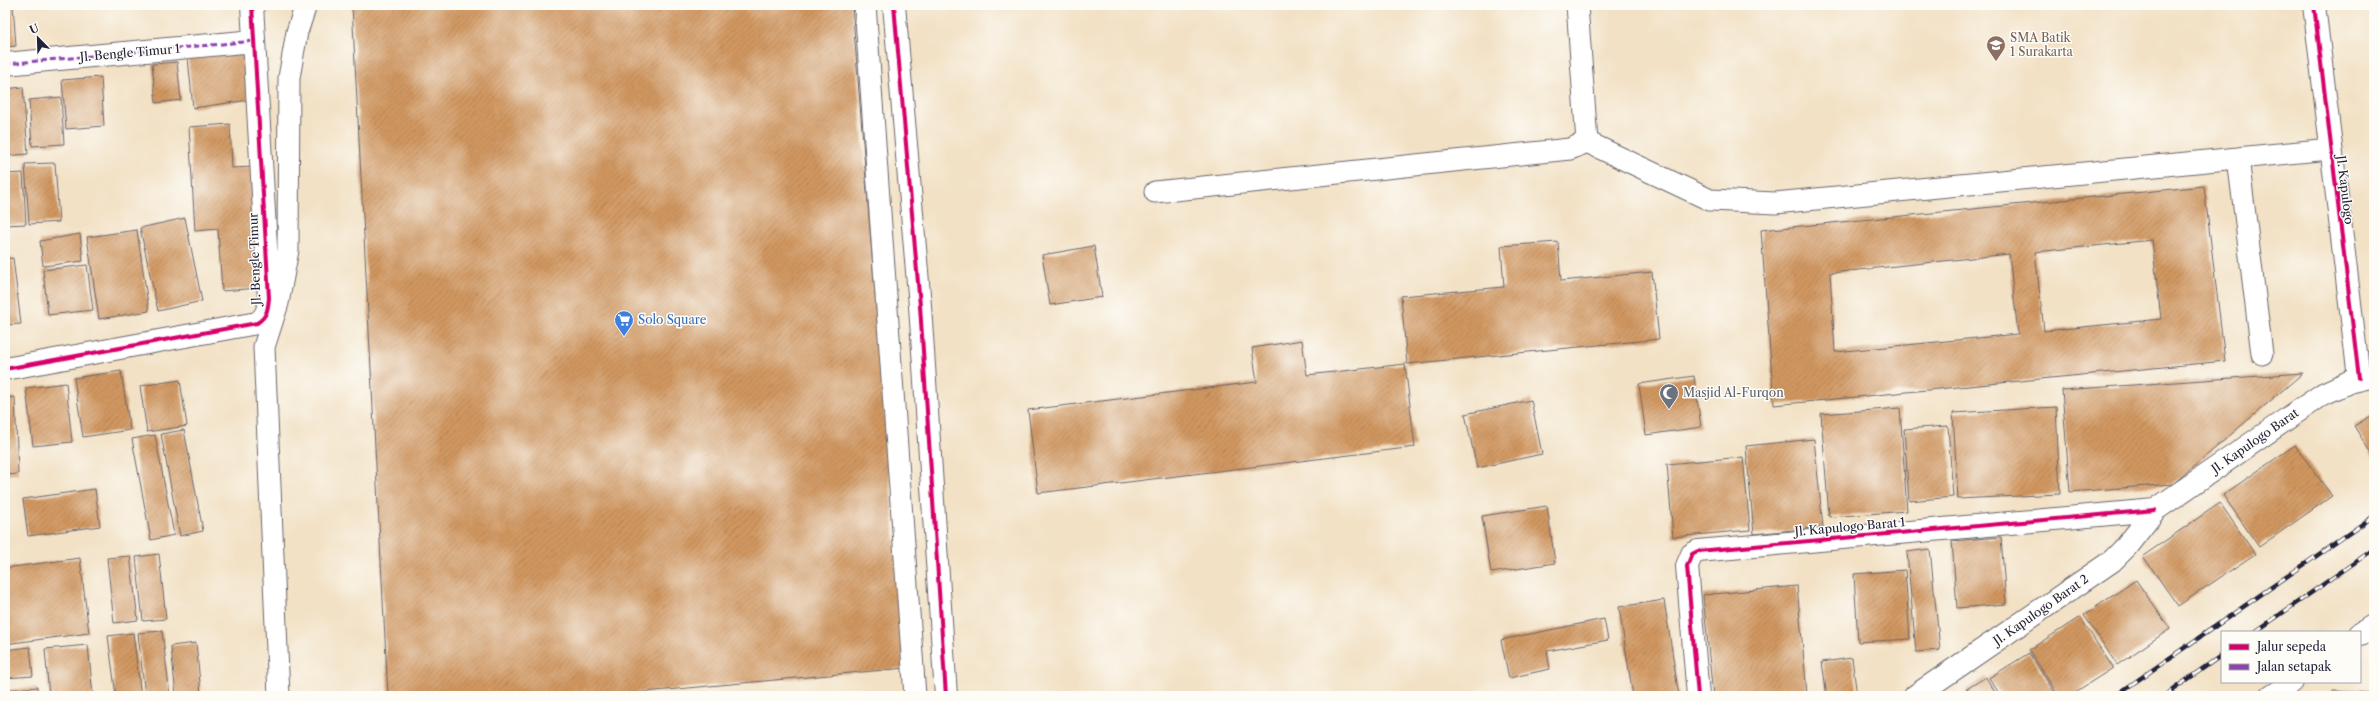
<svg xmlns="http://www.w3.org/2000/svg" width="2379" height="701" viewBox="0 0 2379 701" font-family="'Libre Caslon Text',serif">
  <defs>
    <pattern id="building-hatch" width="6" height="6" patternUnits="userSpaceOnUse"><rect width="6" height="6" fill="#d19761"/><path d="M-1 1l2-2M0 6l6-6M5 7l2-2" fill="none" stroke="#a97b51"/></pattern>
  </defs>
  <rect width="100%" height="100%" fill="#fdfcf7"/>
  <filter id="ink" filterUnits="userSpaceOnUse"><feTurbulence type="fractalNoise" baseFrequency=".025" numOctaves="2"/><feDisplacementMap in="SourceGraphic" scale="8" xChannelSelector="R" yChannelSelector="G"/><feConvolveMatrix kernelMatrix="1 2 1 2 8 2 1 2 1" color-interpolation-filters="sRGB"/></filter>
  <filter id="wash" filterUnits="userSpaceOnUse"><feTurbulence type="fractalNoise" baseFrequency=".012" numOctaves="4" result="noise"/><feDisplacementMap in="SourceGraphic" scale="16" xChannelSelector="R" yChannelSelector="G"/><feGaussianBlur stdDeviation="0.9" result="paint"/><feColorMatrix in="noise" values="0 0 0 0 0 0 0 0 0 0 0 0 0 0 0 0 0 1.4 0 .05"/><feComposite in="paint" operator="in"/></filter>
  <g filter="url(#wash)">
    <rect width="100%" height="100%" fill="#f2e1c5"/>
    <g id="blocks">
      <path fill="url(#building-hatch)" fill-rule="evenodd" d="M5 5H13L16 46 5 47Z
        M352 5H852L905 668 601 696H388Z
        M243 51 249 100 193 108 188 58Z
        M177 62 181 100 156 103 152 64Z
        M101 77 104 126 66 129 62 80Z
        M23 87 28 154 5 156V89Z
        M61 97 64 144 32 146 29 100Z
        M230 124 232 168 254 167 259 288 222 291 218 229 195 231 189 127Z
        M55 163 59 222 29 224 25 164Z
        M23 173 26 224 5 225V174Z
        M2204 186 2225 361 1774 405 1761 230ZM2152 240 2161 319 2044 331 2035 252ZM2009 254 2018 334 1835 352 1830 273Z
        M185 218 202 301 158 311 140 228Z
        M137 230 149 311 99 319 87 237Z
        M80 234 83 261 43 266 40 241Z
        M1558 242 1561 281 1652 272 1659 339 1407 364 1401 296 1504 287 1501 246Z
        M1094 246 1102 297 1050 305 1042 255Z
        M13 258 21 324 5 325V259Z
        M87 265 93 310 48 315 43 270Z
        M1302 340 1307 375 1405 364 1415 447 1038 493 1028 410 1257 382 1252 348Z
        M121 371 130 430 83 437 74 378Z
        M2303 373 2173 484 2070 492 2062 390Z
        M1694 376 1701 427 1646 435 1639 384Z
        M180 380 187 426 147 432 140 386Z
        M66 383 72 442 33 446 26 388Z
        M15 397 18 474 5 475V398Z
        M1531 400 1542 454 1477 468 1465 414Z
        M2056 407 2060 494 1958 499 1953 413Z
        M1900 408 1907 511 1829 517 1821 414Z
        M2374 414V458L2354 426Z
        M1948 426 1953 497 1909 501 1904 429Z
        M184 430 203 531 180 536 161 434Z
        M155 435 174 535 151 540 132 439Z
        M1814 439 1823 527 1754 534 1746 446Z
        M2295 445 2332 496 2259 547 2223 495Z
        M1743 457 1750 530 1673 537 1667 464Z
        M95 489 100 526 28 536 23 499Z
        M2220 503 2255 554 2178 606 2143 556Z
        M1547 506 1555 563 1491 573 1482 516Z
        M2001 537 2006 604 1957 608 1952 541Z
        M1930 549 1940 650 1916 652 1907 552Z
        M159 554 166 619 143 621 136 557Z
        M130 556 138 620 114 623 107 558Z
        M80 558 89 633 5 644V568Z
        M1905 570 1910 639 1858 642 1854 574Z
        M2136 580 2170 629 2117 665 2084 615Z
        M1797 586 1807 694 1713 696 1703 595Z
        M1664 600 1679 696H1633L1619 607Z
        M2080 617 2113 668 2069 696H2059L2029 650Z
        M1604 619 1608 640 1547 651 1550 669 1509 678 1501 640Z
        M162 631 170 696H145L138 633Z
        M133 633 141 696H116L108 636Z
        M196 643 201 693 176 696 171 646Z
        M88 645 93 696H49L45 649Z
        M30 647 33 676 5 678V650Z
        M2029 653 2057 696H2001L1989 678Z
        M1852 658 1857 696H1827L1822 662Z
        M1986 677 1997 696H1969L1965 690Z
        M37 687 38 696H5V690Z
        M2333 691 2374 693V696H2333Z"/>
    </g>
  </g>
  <g filter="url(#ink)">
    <use href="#blocks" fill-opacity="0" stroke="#6b656b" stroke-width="1"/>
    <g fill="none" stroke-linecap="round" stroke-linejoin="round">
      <g stroke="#6b656b" stroke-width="23">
        <path id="service" d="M865 5 915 696
          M1587 142 1710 200 1775 203 2330 149
          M2238 158 2262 354
          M1155 192 1570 149 1587 142 1577 5
          M279 696 264 347 278 303 288 250 289 78 297 32 306 5"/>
      </g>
      <g stroke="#6b656b" stroke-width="24">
        <path id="minor" d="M894 5 920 306 946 696
          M2314 5 2359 378
          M5 64 254 41
          M5 369 257 323C267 317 268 309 269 298L252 5
          M1698 696 1687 566 1692 554 1698 551 2155 510
          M1915 696 2112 561 2126 547 2155 510 2323 394 2349 382 2374 376"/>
      </g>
      <g stroke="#6b656b" stroke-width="24">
        <path id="tertiary" d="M2360 634 2374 625
          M2271 696 2292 682"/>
      </g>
      <use href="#service" stroke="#fff" stroke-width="21"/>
      <use href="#minor" stroke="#fff" stroke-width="22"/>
      <use href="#tertiary" stroke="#fff" stroke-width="22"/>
      <g stroke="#22223b" stroke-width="4.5">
        <path id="rail" d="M2255 632 2374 549
          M2115 696 2374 516
          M2164 696 2222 655"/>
      </g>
      <use href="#rail" stroke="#fdfcf7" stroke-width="3" stroke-dasharray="9" stroke-linecap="butt"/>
      <path stroke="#8e44ad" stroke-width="3" stroke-dasharray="6 3" stroke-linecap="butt" d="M5 64 254 41"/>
      <g stroke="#fdfcf7" stroke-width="6">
        <path id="cycleway" d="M894 5 920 306 946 696
          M2314 5 2359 378
          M5 369 257 323C267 317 268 309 269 298L252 5
          M1698 696 1687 566 1692 554 1698 551 2155 510"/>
      </g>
      <use href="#cycleway" stroke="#d6006c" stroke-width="4"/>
    </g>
  </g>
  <defs>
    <g id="school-pin" transform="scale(1)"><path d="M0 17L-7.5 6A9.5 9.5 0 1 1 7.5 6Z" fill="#8d6e63" stroke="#fdfcf7"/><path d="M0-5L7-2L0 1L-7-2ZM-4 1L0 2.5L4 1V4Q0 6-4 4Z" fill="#fff"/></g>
    <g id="supermarket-pin" transform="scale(1)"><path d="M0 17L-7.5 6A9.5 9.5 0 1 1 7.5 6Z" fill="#3f7fe0" stroke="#fdfcf7"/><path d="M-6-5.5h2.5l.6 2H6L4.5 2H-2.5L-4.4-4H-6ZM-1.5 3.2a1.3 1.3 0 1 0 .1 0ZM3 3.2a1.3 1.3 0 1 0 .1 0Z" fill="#fff"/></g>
    <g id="mosque-pin" transform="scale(1)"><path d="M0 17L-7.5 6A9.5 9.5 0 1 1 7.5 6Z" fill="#6b7280" stroke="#fdfcf7"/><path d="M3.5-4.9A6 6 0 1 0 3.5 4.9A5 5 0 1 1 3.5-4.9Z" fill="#fff"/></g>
  </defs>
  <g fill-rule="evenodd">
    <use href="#school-pin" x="1996" y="45"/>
    <use href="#supermarket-pin" x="624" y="320"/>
    <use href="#mosque-pin" x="1669" y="393"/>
  </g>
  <g text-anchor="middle" stroke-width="3" stroke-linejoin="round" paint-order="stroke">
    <g font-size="12" fill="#785e54" stroke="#fdfcf7" text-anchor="start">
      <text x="2010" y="42">SMA Batik<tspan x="2010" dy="14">1 Surakarta</tspan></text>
    </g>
    <g font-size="12" fill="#22223b" stroke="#fdfcf7">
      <text transform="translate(130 53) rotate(-5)" y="4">Jl. Bengle Timur 1</text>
      <text transform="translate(2345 190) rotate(83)" y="4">Jl. Kapulogo</text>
      <text transform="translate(255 259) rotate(-92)" y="4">Jl. Bengle Timur</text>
      <text transform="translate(2255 441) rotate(-35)" y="4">Jl. Kapulogo Barat</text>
      <text transform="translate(1850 527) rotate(-5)" y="4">Jl. Kapulogo Barat 1</text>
      <text transform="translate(2041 610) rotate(-35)" y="4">Jl. Kapulogo Barat 2</text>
    </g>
    <g font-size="12" fill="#366cbe" stroke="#fdfcf7" text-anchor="start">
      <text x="638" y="324">Solo Square</text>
    </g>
    <g font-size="12" fill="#5b616d" stroke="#fdfcf7" text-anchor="start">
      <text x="1683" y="397">Masjid Al-Furqon</text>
    </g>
  </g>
  <rect width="2379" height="701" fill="none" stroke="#fdfcf7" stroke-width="20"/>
  <rect x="2221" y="631" width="140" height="52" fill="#fdfcf7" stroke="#a5a5ac"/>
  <rect x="2229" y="644" width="20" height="6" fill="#d6006c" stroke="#a5a5ac"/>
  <text x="2257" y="651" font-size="12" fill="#22223b">Jalur sepeda</text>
  <rect x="2229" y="664" width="20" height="6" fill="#8e44ad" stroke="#a5a5ac"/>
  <text x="2257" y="671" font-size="12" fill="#22223b">Jalan setapak</text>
  <g transform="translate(38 38) rotate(337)" stroke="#fdfcf7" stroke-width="3" paint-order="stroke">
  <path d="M0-3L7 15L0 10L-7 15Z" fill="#22223b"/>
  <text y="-6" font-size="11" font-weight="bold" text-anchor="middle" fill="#22223b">U</text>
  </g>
</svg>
